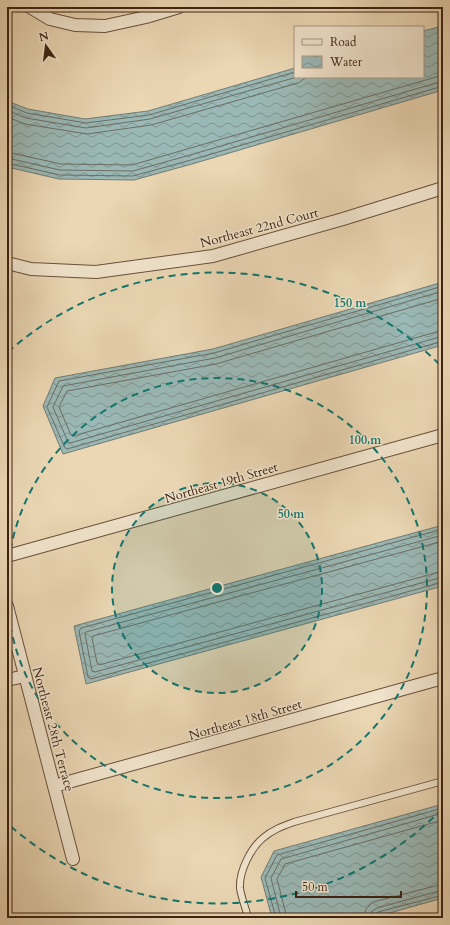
<svg xmlns="http://www.w3.org/2000/svg" width="450" height="925" viewBox="0 0 450 925" font-family="Cardo,serif">
  <defs>
    <pattern id="water-waves" width="16" height="10" patternUnits="userSpaceOnUse"><rect width="16" height="10" fill="#9ab8b5"/><path d="M0 5q4-4 8 0t8 0" fill="none" stroke="#7f9592"/></pattern>
  </defs>
  <rect width="100%" height="100%" fill="#ebd7b4"/>
  <filter id="stains"><feTurbulence type="fractalNoise" baseFrequency=".005" numOctaves="4"/><feColorMatrix values="0 0 0 0 .2 0 0 0 0 .09 0 0 0 0 .02 0 0 0 .5 -.17"/></filter>
  <radialGradient id="worn" r=".72"><stop offset=".6" stop-color="#630" stop-opacity="0"/><stop offset="1" stop-color="#630" stop-opacity=".3"/></radialGradient>
  <path fill="url(#water-waves)" stroke="#747c74" d="M443 26V90L192 164 134 180 59 179 7 167V101L28 109 85 119 148 111 295 68V77H423V31Z
    M443 282V345L63 454 43 406 55 378 213 349Z
    M443 525V586L86 684 74 626Z
    M443 804V898L372 918H272L261 877 274 851Z"/>
  <g fill="none" stroke-linecap="round" stroke-linejoin="round">
    <path stroke="#6b6e64" stroke-width="1" d="M7 105 27 113 86 123 149 115 295 72
      M7 110 26 118 86 128 150 119 297 77
      M7 117 25 124 87 134 151 125 298 83 307 77
      M7 152 61 164 132 165 443 75
      M7 158 60 170 133 171 190 155 443 81
      M7 163 60 175 133 176 191 160 443 86
      M443 286 214 353 59 381 47 407 65 448 67 449 443 341
      M443 291 215 358 63 386 53 407 68 442 70 443 443 336
      M443 298 216 364 67 391 59 407 71 435 73 436 443 330
      M443 529 81 628 79 631 88 677 91 679 443 582
      M443 535 86 632 85 634 92 671 95 672 443 577
      M443 541 93 636 92 638 97 663 99 665 443 571
      M276 918 265 878 277 855 443 808
      M281 918 271 878 281 859 443 813
      M287 918 277 879 285 864 443 820
      M364 918 366 909 373 902 443 884
      M370 918 371 912 377 908 443 890
      M375 918 376 914 378 912 443 895"/>
    <g stroke="#68503b" stroke-width="8">
      <path id="service" d="M248 918C246 908 241 897 240 888 239 871 251 848 263 838 272 830 283 826 294 822L443 781"/>
    </g>
    <g stroke="#68503b" stroke-width="14">
      <path id="minor" d="M30 7 50 19 75 25 105 26 146 17 179 7
        M7 263 31 269 96 272 213 256 343 219 443 188
        M7 556 443 435
        M7 606 73 859
        M7 680 25 676
        M54 786 443 678"/>
    </g>
    <use href="#service" stroke="#f2e5ce" stroke-width="6"/>
    <use href="#minor" stroke="#f2e5ce" stroke-width="12"/>
  </g>
  <circle cx="217" cy="588" r="105" fill="#0f766e" fill-opacity=".12"/>
  <g fill="none" stroke="#0f766e" stroke-width="2" stroke-dasharray="7 5">
    <circle cx="217" cy="588" r="105"/>
    <path d="M7 586A210 210 0 1 1 7 590"/>
    <path d="M442 809A315 315 0 0 1 8 824M8 352A315 315 0 0 1 442 367"/>
  </g>
  <g text-anchor="middle" stroke-width="3" stroke-linejoin="round" paint-order="stroke">
    <g font-size="13" fill="#3c2313" stroke="#f2e5ce">
      <text transform="translate(259 227) rotate(-15)" y="5">Northeast 22nd Court</text>
      <text transform="translate(221 482) rotate(-16)" y="5">Northeast 19th Street</text>
      <text transform="translate(245 719) rotate(-16)" y="5">Northeast 18th Street</text>
      <text transform="translate(54 729) rotate(75)" y="5">Northeast 28th Terrace</text>
    </g>
  </g>
  <circle cx="217" cy="588" r="6" fill="#0f766e" stroke="#f2e5ce" stroke-width="2"/>
  <g font-size="12" text-anchor="middle" font-weight="bold" fill="#0f766e" stroke="#f2e5ce" stroke-width="3" stroke-linejoin="round" paint-order="stroke">
    <text x="350" y="307">150 m</text>
    <text x="365" y="444">100 m</text>
    <text x="291" y="518">50 m</text>
  </g>
  <rect width="450" height="925" fill="none" stroke="#ebd7b4" stroke-width="24"/>
  <rect x="8" y="8" width="434" height="909" fill="none" stroke="#3c2313" stroke-width="2"/>
  <rect x="12" y="12" width="426" height="901" fill="none" stroke="#3c2313"/>
  <rect x="294" y="26" width="130" height="52" fill="#f2e5ce" stroke="#a99783"/>
  <rect x="302" y="39" width="20" height="6" fill="#f2e5ce" stroke="#a99783"/>
  <text x="330" y="46" font-size="12" fill="#3c2313">Road</text>
  <rect x="302" y="56" width="20" height="12" fill="url(#water-waves)" stroke="#a99783"/>
  <text x="330" y="66" font-size="12" fill="#3c2313">Water</text>
  <g transform="translate(46 46) rotate(346)" stroke="#f2e5ce" stroke-width="3" paint-order="stroke">
  <path d="M0-3L7 15L0 10L-7 15Z" fill="#3c2313"/>
  <text y="-6" font-size="11" font-weight="bold" text-anchor="middle" fill="#3c2313">N</text>
  </g>
  <path d="M296 891v6h105v-6" fill="none" stroke="#3c2313" stroke-width="2"/>
  <text x="302" y="891" font-size="12" fill="#3c2313" stroke="#f2e5ce" stroke-width="3" paint-order="stroke">50 m</text>
  <rect width="100%" height="100%" filter="url(#stains)"/>
  <rect width="100%" height="100%" fill="url(#worn)"/>
</svg>
